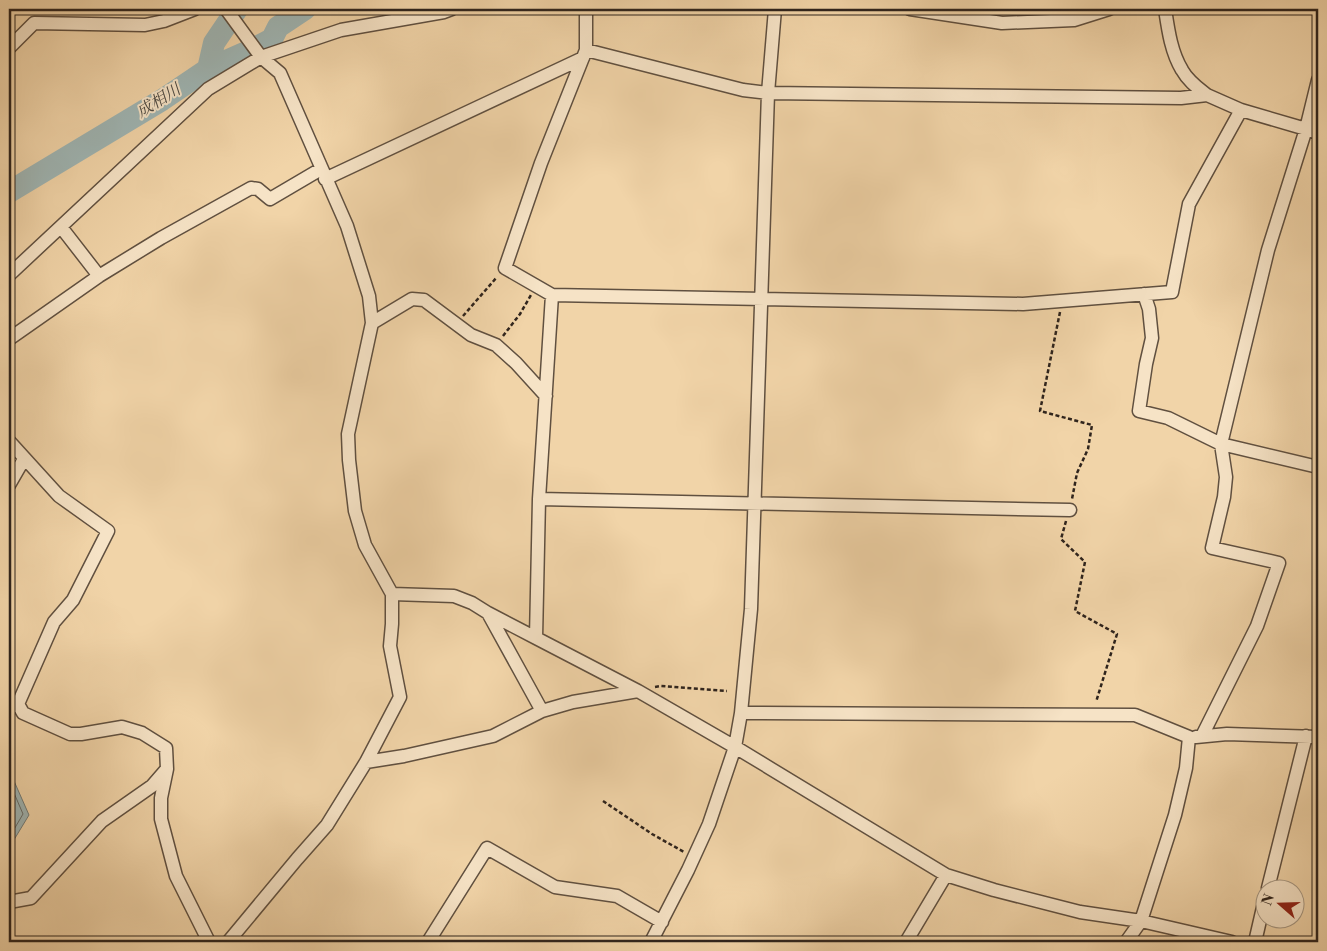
<svg xmlns="http://www.w3.org/2000/svg" width="1327" height="951" viewBox="0 0 1327 951" font-family="'Libre Bodoni','Noto Serif JP',serif">
  <rect width="100%" height="100%" fill="#f1d4a8"/>
  <filter id="stains"><feTurbulence type="fractalNoise" baseFrequency=".004" numOctaves="4"/><feColorMatrix values="0 0 0 0 .2 0 0 0 0 .09 0 0 0 0 .02 0 0 0 .5 -.17"/></filter>
  <radialGradient id="worn" r=".72"><stop offset=".6" stop-color="#630" stop-opacity="0"/><stop offset="1" stop-color="#630" stop-opacity=".3"/></radialGradient>
  <path fill="#9fb5b3" stroke="#727b77" d="M9 779 14 781 29 815 9 848Z"/>
  <g fill="none" stroke-linecap="round" stroke-linejoin="round">
    <path stroke="#676c68" stroke-width="1" d="M9 785 11 786 23 814 9 838"/>
    <path stroke="#9fb5b3" stroke-width="22" d="M208 69 214 43 237 9
      M9 192 162 100 208 69 253 49 272 39 278 27 305 9"/>
    <g stroke="#605040" stroke-width="15">
      <path id="minor" d="M226 9 261 57 280 73 347 226 369 296 372 323 348 434 349 460 355 511 365 545 392 594V624L390 646 400 697 366 762 327 825 297 859 228 942
        M910 9 1002 23 1074 20 1109 9
        M1165 9C1168 29 1171 52 1182 70 1188 81 1198 88 1207 95
        M9 48 34 23 145 25 164 21 195 9
        M586 50 743 90 768 93 1181 98 1207 95 1241 110 1306 129 1318 80
        M1318 133 1306 129 1268 250 1221 444 1318 467
        M325 179 583 58
        M61 227 99 276
        M9 275 208 89 261 57 341 30 444 12 452 9
        M1144 294 1149 309 1152 338 1146 364 1139 411 1168 418 1221 444 1226 477 1224 497 1212 548 1279 563 1257 626 1202 736
        M552 295 505 268 541 163 586 50V9
        M372 323 412 299 424 300 471 335 496 345 516 363 546 396
        M9 339 99 276 161 238 251 188 258 189 270 199 321 169
        M9 441 59 496 108 531 73 600 54 622 18 704 9 708
        M9 485 24 459
        M539 499 1070 510
        M392 594 454 596 472 603 488 613 542 711
        M488 613 536 638
        M18 704 23 713 70 734H81L122 727 142 733 166 748 167 769 161 798V819L176 876 209 942
        M741 713 1135 715 1189 737 1186 768 1175 815 1141 921 1126 942
        M1196 737 1227 734 1318 737
        M366 762 404 756 493 736 542 711 573 702 638 691
        M1268 888 1306 736
        M9 902 31 898 102 821 152 786 165 771
        M428 942 487 848 555 887 617 896 662 922
        M651 942 688 870 709 824 735 747 741 713 751 609 768 93 775 9
        M906 942 946 875
        M1232 942 1141 921 1080 912 994 890 946 875 735 747 638 691 536 638 539 499 552 295 1023 304 1172 292 1189 204 1241 110
        M1255 942 1264 903"/>
    </g>
    <path stroke="#2f241d" stroke-width="2.5" stroke-dasharray="4 2.5" stroke-linecap="butt" d="M1060 312 1040 411 1092 425 1088 449 1077 473 1072 499
      M463 316 497 277
      M503 336 520 314 531 295
      M1066 521 1061 539 1085 562 1075 611 1117 634 1096 702
      M655 687 661 686 727 691
      M603 801 652 834 684 852"/>
    <use href="#minor" stroke="#f6e3c6" stroke-width="12"/>
  </g>
  <g text-anchor="middle" stroke-width="4" stroke-linejoin="round" paint-order="stroke">
    <g font-size="16" font-style="italic" fill="#4b4842" stroke="#f6e3c6">
      <text transform="translate(158 100) rotate(-32)" y="6">成相川</text>
    </g>
  </g>
  <rect width="1327" height="951" fill="none" stroke="#f1d4a8" stroke-width="30"/>
  <rect x="10" y="10" width="1307" height="931" fill="none" stroke="#2f241d" stroke-width="2.5"/>
  <rect x="15" y="15" width="1297" height="921" fill="none" stroke="#2f241d"/>
  <g transform="translate(1280 904) rotate(290)"><circle r="24" fill="#f6e3c6" stroke="#a69782"/>
  <path d="M0-4L9 19L0 12L-9 19Z" fill="#8f2418"/>
  <text y="-8" font-size="14" font-weight="bold" text-anchor="middle" fill="#2f241d">N</text>
  </g>
  <rect width="100%" height="100%" filter="url(#stains)"/>
  <rect width="100%" height="100%" fill="url(#worn)"/>
</svg>
